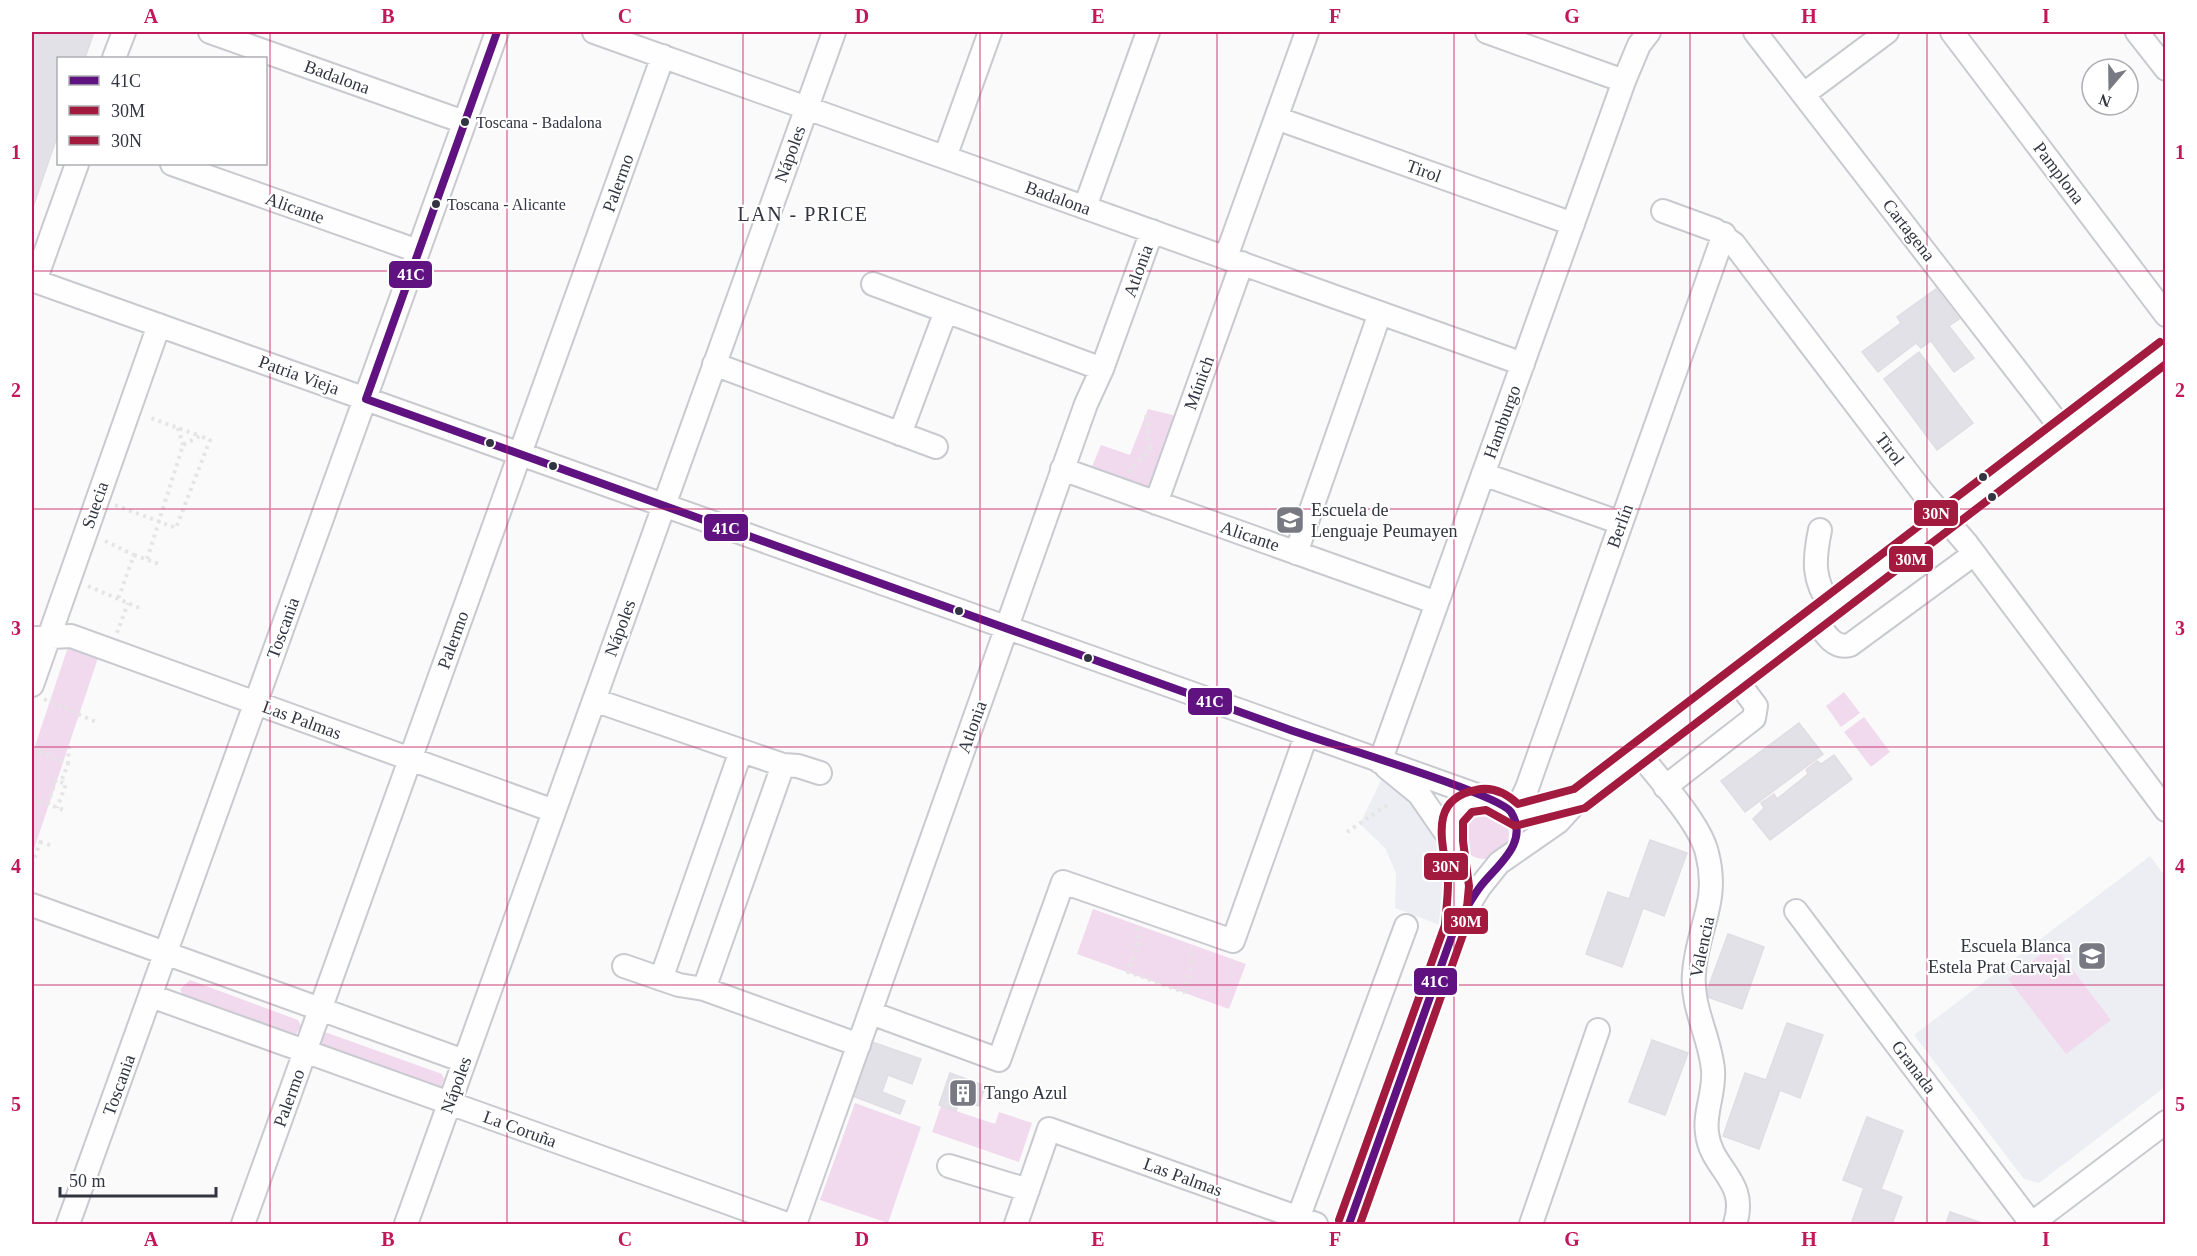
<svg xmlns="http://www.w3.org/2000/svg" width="2197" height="1256" viewBox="0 0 2197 1256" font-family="Georgia,serif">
  <rect width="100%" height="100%" fill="#fafafa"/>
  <path fill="#edeef4" d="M1382 778 1406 793 1426 821 1437 845 1445 901 1440 925 1395 908 1396 873 1385 848 1360 824Z
    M2150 856 2165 876V1087L2039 1183 2024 1179 1914 1035Z"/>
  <path fill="#f1daee" d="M1148 409 1177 416 1152 492 1088 476 1101 445 1130 455Z
    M69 644 99 655 32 855V755Z
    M1844 692 1860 713 1841 727 1826 706Z
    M1864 717 1890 752 1871 767 1844 732Z
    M1459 834a25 25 0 1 1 50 0a25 25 0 1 1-50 0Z
    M1093 909 1246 964 1229 1009 1077 954Z
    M2054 945 2111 1020 2066 1054 2008 979Z
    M190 980 298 1020 301 1026 295 1036 184 999 180 989Z
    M322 1031 442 1074 444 1079 440 1089 320 1049 318 1039Z
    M855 1103 921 1127 888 1223 820 1200Z
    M941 1106 995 1124 999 1112 1032 1123 1019 1162 932 1132Z"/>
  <path fill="#e3e1e8" stroke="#e0dde3" stroke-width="1.5" d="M32 32H94L85 58H58V134L32 210Z
    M1936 289 1959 319 1949 326 1974 358 1954 372 1931 341 1921 348 1916 343 1878 372 1862 352 1901 323 1897 317Z
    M1919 352 1973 423 1937 450 1884 379Z
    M1799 723 1823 754 1745 812 1721 781Z
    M1834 755 1852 779 1770 840 1753 819 1764 808 1761 803 1774 794 1777 799 1808 774 1806 770 1817 761 1821 764Z
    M1650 840 1687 853 1664 916 1643 908 1622 967 1586 954 1608 892 1629 899Z
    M1728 934 1764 947 1742 1009 1705 996Z
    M1787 1023 1823 1035 1800 1098 1780 1090 1759 1149 1723 1136 1745 1073 1766 1080Z
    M1652 1040 1688 1053 1665 1115 1629 1102Z
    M872 1042 921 1059 912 1084 888 1075 882 1092 905 1101 900 1114 853 1096Z
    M950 1073 985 1086 979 1106 960 1100 956 1111 939 1105Z
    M1867 1117 1903 1131 1881 1189 1902 1197 1892 1224H1851L1864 1188 1843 1180Z
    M1950 1212 1985 1224H1946Z"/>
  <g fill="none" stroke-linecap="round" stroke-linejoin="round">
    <g stroke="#c8cad0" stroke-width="26">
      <path id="minor" d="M210 32 464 122
        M594 32 1523 364
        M1487 32 1624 81
        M1755 32 2062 429
        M1952 32 2166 315
        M2137 32 2166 69
        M114 58 124 32
        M1804 94 1887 32
        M1276 118 1573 224
        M945 157 990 32
        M172 164 418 251
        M1085 207 1148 32
        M1663 211 1715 230 1734 244 1924 494 1967 544 2166 810
        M1226 257 1307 32
        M32 280 1488 799
        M35 281 77 164
        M873 284 1102 369
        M714 364 936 447
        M900 434 946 311
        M1062 469 1437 603
        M1483 474 1621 523
        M1156 503 1242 263
        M1820 530C1814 559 1812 581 1831 605
        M1296 553 1380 313
        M1814 617C1823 630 1832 650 1850 645L1974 554
        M32 638 71 636 554 811
        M32 685 159 325
        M594 700 783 765 798 766 820 773
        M1638 752C1658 778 1700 823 1707 853 1720 902 1697 928 1694 973 1691 1008 1710 1036 1713 1070 1715 1092 1704 1112 1707 1133 1711 1170 1749 1180 1735 1224
        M1380 762 1624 81 1639 45 1649 32
        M1386 767 1419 794 1450 839
        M1665 787 1754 718 1756 706 1735 678
        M1514 816 1527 788 1724 234
        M1514 816 1579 799
        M32 905 464 1061
        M1796 911 2031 1223
        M1456 922C1457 908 1459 894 1457 879 1456 854 1439 821 1465 804 1474 799 1483 798 1493 800
        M624 966 679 985 704 989 859 1045
        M661 979 741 751
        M704 989 783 765
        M151 996 787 1224
        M871 1013 999 1060 1063 882 1233 941 1306 736
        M949 1166 1028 1190
        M68 1224 497 32
        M243 1224 663 56
        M406 1224 834 32
        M795 1224 1086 404 1102 369 1152 231
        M1016 1224 1049 1129 1316 1224
        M1296 1224 1406 926
        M1349 1224 1455 927 1479 888 1499 863 1558 822 1579 799 1638 752 2166 350
        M1531 1224 1598 1030
        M2031 1224 2166 1122"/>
    </g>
    <path stroke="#e5e5e5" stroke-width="4" stroke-dasharray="3 4.5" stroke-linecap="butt" d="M1146 415 1150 449
      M178 428 183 445
      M1128 472 1152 448
      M115 505 176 528 210 440 200 436
      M105 541 134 555 118 599
      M134 555 159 564
      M147 559 183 445 200 436 148 417
      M88 586 142 609
      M117 633 128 603
      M44 699 96 722
      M32 748 68 764 61 782
      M68 764 69 743
      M32 798 66 811
      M48 804 56 780 66 784 57 808
      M1347 832 1390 803
      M32 838 40 842 32 866
      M40 842 53 846
      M1137 928 1139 942 1128 972 1184 992 1192 966 1191 947"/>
    <use href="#minor" stroke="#fefefe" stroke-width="22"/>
    <g stroke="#fff" stroke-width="12">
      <path id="bus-1" d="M497 32 366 399C671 508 977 618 1282 727 1316 740 1498 793 1511 812 1530 843 1497 865 1480 887 1471 899 1463 914 1455 927L1349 1224"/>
    </g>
    <g stroke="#fff" stroke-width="12">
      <path id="bus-2" d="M1360 1224 1465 929 1469 886 1463 841V822L1472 812 1486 810 1515 826 1585 808 2166 364"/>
    </g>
    <g stroke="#fff" stroke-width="12">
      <path id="bus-3" d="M1339 1220 1445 925C1446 911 1448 897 1448 883 1445 847 1425 800 1476 790 1492 786 1506 793 1518 804L1574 789 2160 342"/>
    </g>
    <use href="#bus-1" stroke="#5f1280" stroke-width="8"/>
    <use href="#bus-2" stroke="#a31a3f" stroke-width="8"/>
    <use href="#bus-3" stroke="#a31a3f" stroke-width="8"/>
  </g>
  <path fill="none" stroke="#c2185b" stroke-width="1.5" stroke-opacity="0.55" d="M270 32V1224M507 32V1224M743 32V1224M980 32V1224M1217 32V1224M1454 32V1224M1690 32V1224M1927 32V1224M32 271H2166M32 509H2166M32 747H2166M32 985H2166"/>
  <defs>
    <g id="school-square" transform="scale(1.5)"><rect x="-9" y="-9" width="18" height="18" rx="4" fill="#787982" stroke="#fff"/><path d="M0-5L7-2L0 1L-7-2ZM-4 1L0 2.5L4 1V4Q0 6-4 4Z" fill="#fff"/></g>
    <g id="building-square" transform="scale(1.5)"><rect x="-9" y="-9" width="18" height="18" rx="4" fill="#787982" stroke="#fff"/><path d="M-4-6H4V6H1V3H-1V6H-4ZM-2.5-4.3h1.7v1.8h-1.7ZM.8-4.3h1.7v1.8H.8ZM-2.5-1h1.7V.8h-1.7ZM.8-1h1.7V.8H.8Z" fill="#fff"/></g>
  </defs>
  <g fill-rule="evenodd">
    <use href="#school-square" x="1290" y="520"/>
    <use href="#school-square" x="2092" y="956"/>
    <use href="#building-square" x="963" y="1093"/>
  </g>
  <g fill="#323441" stroke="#fff" stroke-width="2">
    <circle cx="465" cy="122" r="5"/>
    <circle cx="436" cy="204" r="5"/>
    <circle cx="490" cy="443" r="5"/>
    <circle cx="553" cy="466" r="5"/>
    <circle cx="1983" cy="477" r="5"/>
    <circle cx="1992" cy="497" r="5"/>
    <circle cx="959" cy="611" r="5"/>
    <circle cx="1088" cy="658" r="5"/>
  </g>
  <g text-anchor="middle" stroke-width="4.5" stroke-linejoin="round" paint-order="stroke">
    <g font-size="16" fill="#323441" stroke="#fff" text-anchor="start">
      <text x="476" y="128">Toscana - Badalona</text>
      <text x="447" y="210">Toscana - Alicante</text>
    </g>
    <g font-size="18" fill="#323441" stroke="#fff">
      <text transform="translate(337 77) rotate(20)" y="6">Badalona</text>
      <text transform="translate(790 154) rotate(-70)" y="6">Nápoles</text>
      <text transform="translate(1424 171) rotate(20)" y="6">Tirol</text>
      <text transform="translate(2059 173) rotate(53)" y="6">Pamplona</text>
      <text transform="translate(618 183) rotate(-70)" y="6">Palermo</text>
      <text transform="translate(1058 198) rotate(20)" y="6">Badalona</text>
      <text transform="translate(295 208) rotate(20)" y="6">Alicante</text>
      <text transform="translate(1909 230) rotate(52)" y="6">Cartagena</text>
      <text transform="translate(1138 271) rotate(-70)" y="6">Atlonia</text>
      <text transform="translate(299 375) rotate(20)" y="6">Patria Vieja</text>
      <text transform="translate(1199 383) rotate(-70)" y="6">Múnich</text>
      <text transform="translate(1502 422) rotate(-70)" y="6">Hamburgo</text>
      <text transform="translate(1890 449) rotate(53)" y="6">Tirol</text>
      <text transform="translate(95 505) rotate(-71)" y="6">Suecia</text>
      <text transform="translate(1620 526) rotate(-70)" y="6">Berlín</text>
      <text transform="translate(1250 536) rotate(19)" y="6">Alicante</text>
      <text transform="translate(283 628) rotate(-70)" y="6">Toscania</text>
      <text transform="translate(620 628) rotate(-70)" y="6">Nápoles</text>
      <text transform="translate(453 640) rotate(-70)" y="6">Palermo</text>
      <text transform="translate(302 720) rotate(20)" y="6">Las Palmas</text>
      <text transform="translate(972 727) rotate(-70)" y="6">Atlonia</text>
      <text transform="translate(1702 947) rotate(-78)" y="6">Valencia</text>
      <text transform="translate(1914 1067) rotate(53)" y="6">Granada</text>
      <text transform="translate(119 1085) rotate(-70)" y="6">Toscania</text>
      <text transform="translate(456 1085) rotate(-70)" y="6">Nápoles</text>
      <text transform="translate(289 1098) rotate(-70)" y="6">Palermo</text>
      <text transform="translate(520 1129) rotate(20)" y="6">La Coruña</text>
      <text transform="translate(1183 1177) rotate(20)" y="6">Las Palmas</text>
    </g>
    <g font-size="18" fill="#323441" stroke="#fff" text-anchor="start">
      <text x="1311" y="516">Escuela de<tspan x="1311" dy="21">Lenguaje Peumayen</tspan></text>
      <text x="2071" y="952" text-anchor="end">Escuela Blanca<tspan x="2071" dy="21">Estela Prat Carvajal</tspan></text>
      <text x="984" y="1099">Tango Azul</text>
    </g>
    <g font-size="20" letter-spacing="1.5" fill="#323441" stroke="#fff">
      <text x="803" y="221">LAN - PRICE</text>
    </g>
  </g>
  <g stroke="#fff" stroke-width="2">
    <rect x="388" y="260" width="45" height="29" rx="6" fill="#5f1280"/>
    <rect x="1913" y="499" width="46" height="28" rx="6" fill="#a31a3f"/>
    <rect x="703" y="513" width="46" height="29" rx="6" fill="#5f1280"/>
    <rect x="1888" y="545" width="46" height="28" rx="6" fill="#a31a3f"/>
    <rect x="1187" y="687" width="46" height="29" rx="6" fill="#5f1280"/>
    <rect x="1423" y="852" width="46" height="29" rx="6" fill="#a31a3f"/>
    <rect x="1443" y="907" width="46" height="28" rx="6" fill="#a31a3f"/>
    <rect x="1413" y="967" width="45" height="29" rx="6" fill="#5f1280"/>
  </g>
  <g font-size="16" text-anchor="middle" font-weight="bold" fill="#fff">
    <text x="411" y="280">41C</text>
    <text x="1936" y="519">30N</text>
    <text x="726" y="534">41C</text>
    <text x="1911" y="565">30M</text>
    <text x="1210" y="707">41C</text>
    <text x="1446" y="872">30N</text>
    <text x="1466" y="927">30M</text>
    <text x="1435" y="987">41C</text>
  </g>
  <rect width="2197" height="1256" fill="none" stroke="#ffffff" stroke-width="66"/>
  <rect x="57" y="57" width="210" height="108" fill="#ffffff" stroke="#adaeb3" stroke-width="1.5"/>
  <rect x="69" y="76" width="30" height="9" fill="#5f1280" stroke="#adaeb3" stroke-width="1.5"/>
  <text x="111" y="87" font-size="18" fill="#323441">41C</text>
  <rect x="69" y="106" width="30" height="9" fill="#a31a3f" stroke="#adaeb3" stroke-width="1.5"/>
  <text x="111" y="117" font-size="18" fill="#323441">30M</text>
  <rect x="69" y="136" width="30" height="9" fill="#a31a3f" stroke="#adaeb3" stroke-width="1.5"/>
  <text x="111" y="147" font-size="18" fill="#323441">30N</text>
  <g transform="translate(2110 87) rotate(200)"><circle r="28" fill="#ffffff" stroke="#adaeb3" stroke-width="1.5"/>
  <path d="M0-4.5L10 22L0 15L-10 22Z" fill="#787982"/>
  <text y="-9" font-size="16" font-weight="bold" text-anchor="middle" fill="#323441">N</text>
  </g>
  <path d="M60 1187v9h156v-9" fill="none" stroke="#323441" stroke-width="3"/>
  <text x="69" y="1187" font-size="18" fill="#323441" stroke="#ffffff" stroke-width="4.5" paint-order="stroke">50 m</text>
  <rect x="33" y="33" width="2131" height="1190" fill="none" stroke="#c2185b" stroke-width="2"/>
  <g font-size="20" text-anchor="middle" font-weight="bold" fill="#c2185b">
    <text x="151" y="23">A</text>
    <text x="388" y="23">B</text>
    <text x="625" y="23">C</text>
    <text x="862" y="23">D</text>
    <text x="1098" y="23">E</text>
    <text x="1335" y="23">F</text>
    <text x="1572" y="23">G</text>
    <text x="1809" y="23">H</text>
    <text x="2046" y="23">I</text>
    <text x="16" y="159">1</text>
    <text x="2180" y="159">1</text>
    <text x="16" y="397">2</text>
    <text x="2180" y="397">2</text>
    <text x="16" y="635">3</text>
    <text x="2180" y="635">3</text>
    <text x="16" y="873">4</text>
    <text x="2180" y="873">4</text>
    <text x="16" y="1111">5</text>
    <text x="2180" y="1111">5</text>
    <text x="151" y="1246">A</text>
    <text x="388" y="1246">B</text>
    <text x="625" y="1246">C</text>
    <text x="862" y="1246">D</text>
    <text x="1098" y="1246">E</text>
    <text x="1335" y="1246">F</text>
    <text x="1572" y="1246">G</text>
    <text x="1809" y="1246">H</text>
    <text x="2046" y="1246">I</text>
  </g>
</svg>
